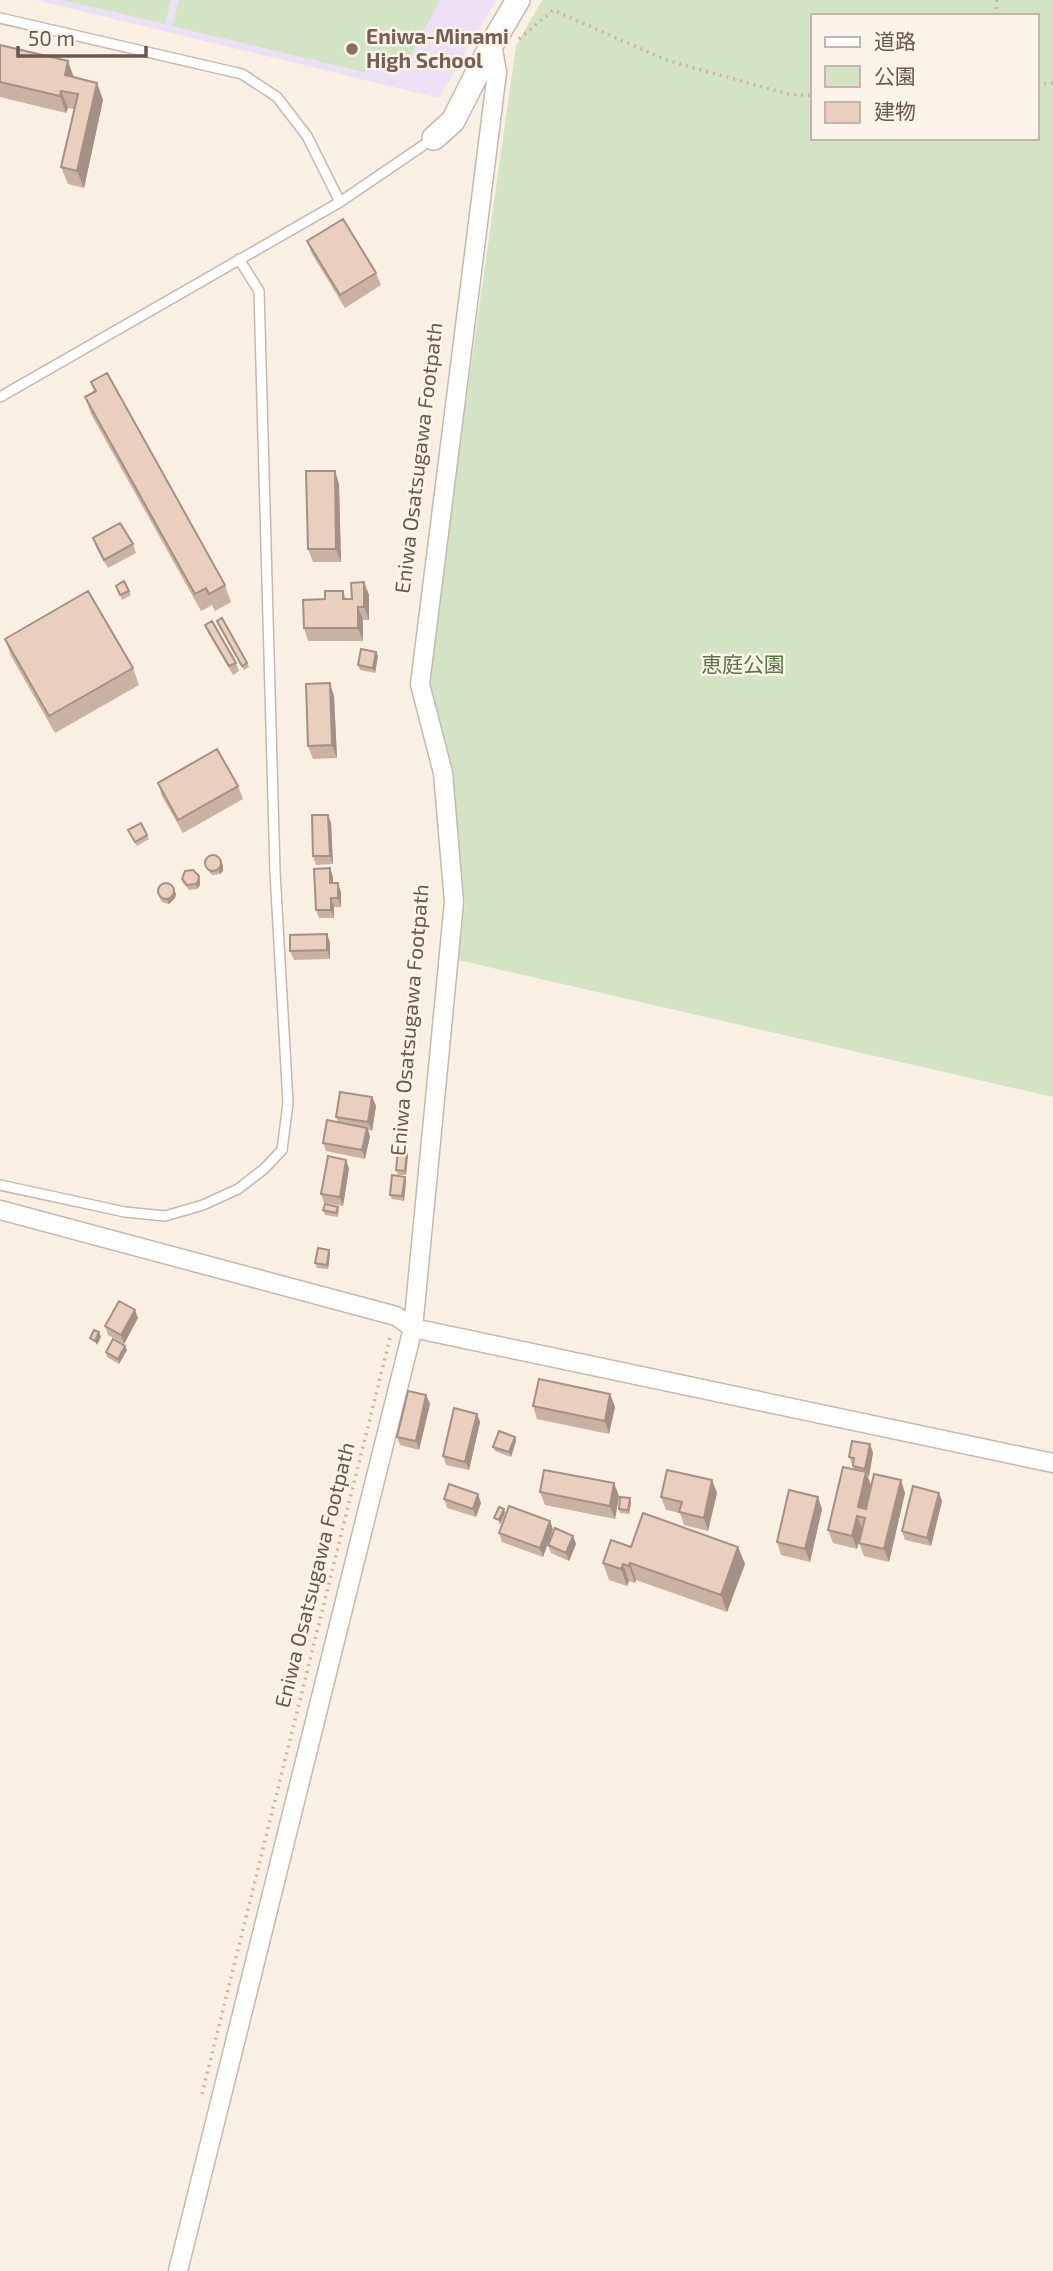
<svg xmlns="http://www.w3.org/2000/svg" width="1053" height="2271" viewBox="0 0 1053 2271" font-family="'Exo 2','Noto Sans JP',sans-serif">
  <rect width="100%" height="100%" fill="#f9efe3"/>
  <path fill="#ece0f5" d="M36 0H496L439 98Z"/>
  <path fill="#d2e4c4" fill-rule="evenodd" d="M63 0H171L165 24Z
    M179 0H440L411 55 364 72 172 26Z
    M542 0H1053V1097L458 960 465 903 450 772 426 685 516 46ZM813 16H1037V138H813Z"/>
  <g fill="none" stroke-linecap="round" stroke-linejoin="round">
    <g stroke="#c8b7ac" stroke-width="12">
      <path id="service" d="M0 18 242 74 277 97 307 136 340 202
        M0 397 340 202 434 138
        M0 1185 125 1212 165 1216 203 1205 238 1189 264 1169 282 1150 288 1103 275 872 259 291 239 259"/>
    </g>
    <g stroke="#c8b7ac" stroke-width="21">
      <path id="minor" d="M0 1210 396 1316 413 1328 1053 1463
        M178 2271 413 1328 454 902 443 773 420 684 497 72 492 44"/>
    </g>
    <g stroke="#c8b7ac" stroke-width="26">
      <path id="tertiary" d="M434 138 453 121 492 44 518 0"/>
    </g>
    <path stroke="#cfb2a2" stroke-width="3.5" stroke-dasharray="2 5" stroke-linecap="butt" d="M996 16 997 0
      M519 39 553 10 666 60 788 94 813 96
      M1037 84 1053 83
      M202 2094 391 1334"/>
    <use href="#service" stroke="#fff" stroke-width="9"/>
    <use href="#minor" stroke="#fff" stroke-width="18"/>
    <use href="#tertiary" stroke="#fff" stroke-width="23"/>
  </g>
  <path fill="#c9b1a3" d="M0 45 74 77 97 83 103 100 84 188 68 184 61 167 74 109 68 108 66 113 0 97Z
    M307 241 376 273 381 285 345 308 312 254Z
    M91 382 225 585 231 602 215 611 212 605 201 611 91 414 85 397 94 392Z
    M335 471 339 484 341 562H313L308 549Z
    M93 538 133 544 136 553 108 568 96 547Z
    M364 582 369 595V620H363V641H308L304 628 325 599 343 591 346 599H352Z
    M116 586 129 591 131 595 122 600Z
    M217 621 247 663 249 667 244 670Z
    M205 625 236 663 239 671 233 675 208 633Z
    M5 639 133 668 139 685 55 733 11 656Z
    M378 656 375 673 360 670 358 665Z
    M334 696 337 758 313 759 308 746Z
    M158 783 238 786 243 799 183 833 162 796Z
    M328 815 331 823 333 864 316 865 313 856Z
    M128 830 147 835 149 839 137 846Z
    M222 862 223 866V871L220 874 212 875 207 869 205 865Z
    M333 877V883L341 892V907H334V918H319L316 910Z
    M182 879 200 881V885L197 889 189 890 183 883Z
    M174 890 176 894 175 898 169 904 164 903 161 901 159 896Z
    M327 934 330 943V959L294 960 290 951Z
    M372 1097 376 1106 372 1131 368 1130 370 1136 365 1159 326 1151 323 1143 338 1122 336 1117Z
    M408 1155 406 1175H398L396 1170Z
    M349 1168 343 1206 324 1203 321 1194Z
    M405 1177 406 1181 404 1201 392 1199 390 1195Z
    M338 1207 339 1211 338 1217 325 1215 323 1210Z
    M330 1254 328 1269 317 1268 315 1263Z
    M138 1318 124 1344 108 1335 105 1326Z
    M125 1346 127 1350 119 1364 107 1357 106 1352Z
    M610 1394 615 1407 609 1434 537 1419 533 1406Z
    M426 1395 430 1404 419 1450 400 1445 397 1437Z
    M477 1414 480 1422 469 1470 446 1465 443 1456Z
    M515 1437 516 1441 511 1457 495 1451 493 1447Z
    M870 1444 873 1453 868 1477 871 1485 865 1509 905 1493 889 1562 864 1556 859 1543 862 1529 857 1549 833 1543 828 1530 854 1469 849 1457Z
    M712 1480 717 1493 708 1531 684 1525 680 1513 666 1510 661 1497Z
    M540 1492 619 1496 615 1519 545 1505Z
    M444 1499 481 1503 476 1517 447 1508Z
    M942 1501 931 1546 905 1540 902 1531Z
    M631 1503 629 1514 620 1513 619 1509Z
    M822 1509 810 1562 781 1555 777 1542Z
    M553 1529 543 1557 502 1542 499 1533Z
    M573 1536 576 1544 569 1561 551 1553 548 1545Z
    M631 1547H738L745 1564 727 1612 636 1580 635 1583 629 1581 627 1586 609 1580 603 1563Z"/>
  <path fill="#a49085" d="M68 61 74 78 65 75Z
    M97 83 103 100 84 188 77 171Z
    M61 91 68 108 66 113 60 96Z
    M335 471 339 484 341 562 336 549Z
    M364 582 369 595V620L364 607Z
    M358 607 363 620V641L358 628Z
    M376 652 378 656 375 673 373 668Z
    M330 683 334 696 337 758 332 745Z
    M328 815 331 823 333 864 330 856Z
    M222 862 223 866V871L220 874 219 870Z
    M330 868 333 877V892L330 883Z
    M199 876 200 881V885L197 889 196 884Z
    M338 883 341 892V907L338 898Z
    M174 890 176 894 175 898 169 904 167 899Z
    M331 898 334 907V918L331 910Z
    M327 934 330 943V959L327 950Z
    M372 1097 376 1106 372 1131 368 1122Z
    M367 1128 370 1136 365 1159 362 1150Z
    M407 1151 408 1155 406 1175 405 1171Z
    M346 1160 349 1168 343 1206 340 1197Z
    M405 1177 406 1181 404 1201 402 1196Z
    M329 1250 330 1254 328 1269 327 1265Z
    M135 1310 138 1318 124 1344 121 1335Z
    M99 1332 101 1337 97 1345 95 1341Z
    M125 1346 127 1350 119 1364 118 1359Z
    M610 1394 615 1407 609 1434 605 1421Z
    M426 1395 430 1404 419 1450 416 1441Z
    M477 1414 480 1422 469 1470 465 1462Z
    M515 1437 516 1441 511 1457 509 1452Z
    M870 1444 873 1453 869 1477 865 1469Z
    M866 1472 871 1485 863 1517 858 1507Z
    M712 1480 717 1493 708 1531 704 1518Z
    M901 1480 905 1493 889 1562 884 1549Z
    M614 1483 619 1496 615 1519 610 1506Z
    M939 1493 942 1501 931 1546 927 1538Z
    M478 1494 481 1503 476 1517 473 1509Z
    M818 1497 822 1509 810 1562 805 1549Z
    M630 1498 631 1503 629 1514 628 1510Z
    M504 1509 505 1513 500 1525 499 1520Z
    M857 1516 862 1528 857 1549 852 1536Z
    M550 1521 553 1529 543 1557 540 1548Z
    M573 1536 576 1544 569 1561 566 1553Z
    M738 1547 745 1564 727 1612 721 1595Z
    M630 1563 636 1580 635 1583 629 1566Z
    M623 1564 629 1581 627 1586 621 1569Z"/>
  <path fill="#eacebe" stroke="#a49085" stroke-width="2" d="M0 45 68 61 65 75 97 83 77 171 61 167 78 94 61 91 60 96 0 82Z
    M343 219 376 273 340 295 307 241Z
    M107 373 225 585 209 594 206 588 195 594 85 397 96 391 91 382Z
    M306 471H335L336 549H308Z
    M120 523 133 544 104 560 93 538Z
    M124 581 129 591 120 595 116 586Z
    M364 582V607H358V628H304L303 600 325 599V591H343V599H352L351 583Z
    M88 591 133 668 49 716 5 639Z
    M222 618 247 663 242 666 217 621Z
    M212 621 236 663 229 666 205 625Z
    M361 649 376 652 373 668 358 665Z
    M330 683 332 745 308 746 306 684Z
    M217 749 238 786 178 820 158 783Z
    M312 815H328L330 856H313Z
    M141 823 147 835 135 842 128 830Z
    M205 863a8 8 0 1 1 16 0a8 8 0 1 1-16 0Z
    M330 868V883H338V898H331V910H316L314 869Z
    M193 870 199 876 198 881 196 884 187 885 182 879 185 871Z
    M158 891a8 8 0 1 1 16 0a8 8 0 1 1-16 0Z
    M327 934V950L290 951V935Z
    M340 1092 372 1097 368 1122 336 1117Z
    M327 1120 367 1128 362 1150 323 1143Z
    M398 1150 407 1151 405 1171 396 1170Z
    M328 1156 346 1160 340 1197 321 1194Z
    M392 1175 405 1177 402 1196 390 1195Z
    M325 1204 338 1207 336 1213 323 1210Z
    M318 1248 329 1250 327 1265 315 1263Z
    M119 1301 135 1310 121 1335 105 1326Z
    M94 1330 99 1332 95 1341 90 1338Z
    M113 1339 125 1346 118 1359 106 1352Z
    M539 1379 610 1394 605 1421 533 1406Z
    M408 1391 426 1395 416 1441 397 1437Z
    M454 1408 477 1414 465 1462 443 1456Z
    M499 1431 515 1437 509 1452 493 1447Z
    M852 1441 870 1444 865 1469 853 1466 854 1458 849 1457Z
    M843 1467 866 1472 858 1507 866 1509 874 1474 901 1480 884 1549 859 1543 865 1518 857 1516 852 1536 828 1530Z
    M544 1470 614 1483 610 1506 540 1492Z
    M667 1470 712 1480 704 1518 679 1512 682 1502 661 1497Z
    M449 1484 478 1494 473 1509 444 1499Z
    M913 1486 939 1493 927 1538 902 1531Z
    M789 1490 818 1497 805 1549 777 1542Z
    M620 1497 630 1498 628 1510 619 1509Z
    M509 1506 550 1521 540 1548 499 1533Z
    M499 1507 504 1509 499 1520 494 1518Z
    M643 1513 738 1547 721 1595 630 1563 629 1566 623 1564 621 1569 603 1563 611 1540 631 1547Z
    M555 1528 573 1536 566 1553 548 1545Z"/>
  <circle fill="#8d6e63" stroke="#fcf4e8" stroke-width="2.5" cx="352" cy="49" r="7"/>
  <g text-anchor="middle" stroke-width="5" stroke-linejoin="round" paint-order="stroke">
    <g font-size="21" font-weight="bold" fill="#785e54" stroke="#fcf4e8" text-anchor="start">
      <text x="366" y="44">Eniwa-Minami<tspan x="366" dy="24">High School</tspan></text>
    </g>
    <g font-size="21" fill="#6d574d" stroke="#fcf4e8">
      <text transform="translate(419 458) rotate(-83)" y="7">Eniwa Osatsugawa Footpath</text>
      <text transform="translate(410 1020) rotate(-85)" y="7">Eniwa Osatsugawa Footpath</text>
      <text transform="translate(315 1575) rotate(-76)" y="7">Eniwa Osatsugawa Footpath</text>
    </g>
    <g font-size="21" fill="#587749" stroke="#fcf4e8">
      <text x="743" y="672">恵庭公園</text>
    </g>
  </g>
  <rect x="811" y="14" width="228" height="126" fill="#fcf4e8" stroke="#c3b5aa" stroke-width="2"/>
  <rect x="825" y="37" width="35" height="10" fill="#ffffff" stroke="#c3b5aa" stroke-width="2"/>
  <text x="874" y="49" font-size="21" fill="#6d574d">道路</text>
  <rect x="825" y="66" width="35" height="21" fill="#d2e4c4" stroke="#c3b5aa" stroke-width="2"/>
  <text x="874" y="84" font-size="21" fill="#6d574d">公園</text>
  <rect x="825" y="102" width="35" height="21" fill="#eacebe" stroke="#c3b5aa" stroke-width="2"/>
  <text x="874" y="119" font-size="21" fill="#6d574d">建物</text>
  <path d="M18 46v10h128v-10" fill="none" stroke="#6d574d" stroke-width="3.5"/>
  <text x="28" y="46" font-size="21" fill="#6d574d" stroke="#fcf4e8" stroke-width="5" paint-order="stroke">50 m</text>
</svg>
